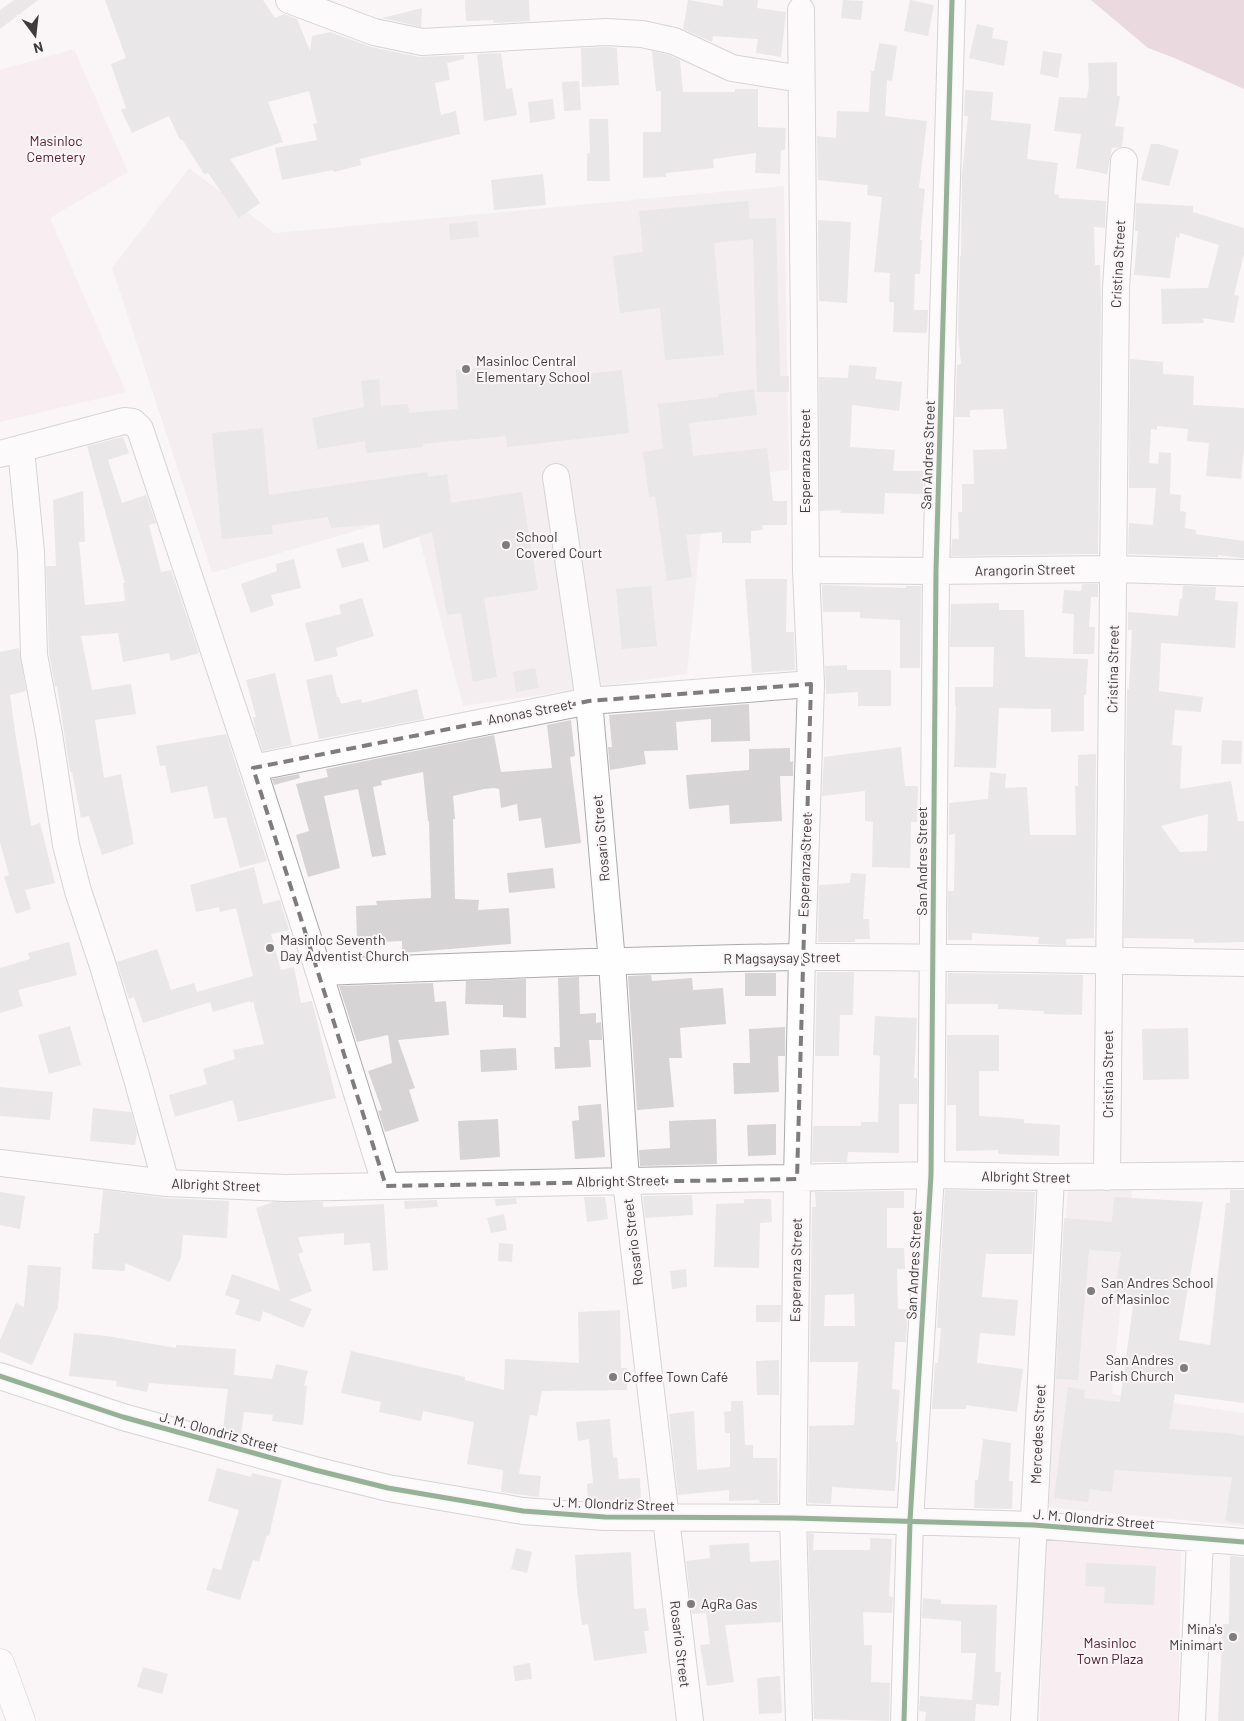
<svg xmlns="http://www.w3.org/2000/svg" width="1244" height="1721" viewBox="0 0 1244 1721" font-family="Barlow,sans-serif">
  <rect width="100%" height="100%" fill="#faf6f8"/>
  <path fill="#eee4e7" d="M189 168 275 233 784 186 789 470 706 481 687 674 463 706 413 514 212 573 112 268Z
    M1068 1188H1132L1112 1394 1244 1413V1526L1044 1507Z"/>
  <path fill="#f6e2e8" d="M74 49 128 172 50 218 126 392 0 422V70Z
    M1045 1539 1181 1551 1178 1721H1040Z"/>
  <path fill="#d8b8c3" d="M1091 0H1244V89L1172 57 1148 48Z"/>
  <path fill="#d6d4d5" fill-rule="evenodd" d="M14 0H38L0 29V10Z
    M105 0H263L275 18 284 14 297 19 310 51 312 36 330 32 371 47 419 57 464 55V59L447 63 450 80 435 83 441 115 456 111 460 134 360 159 361 165 334 172 333 170 282 180 275 148 317 140 313 124 317 123 309 91 268 102 283 142 230 159 260 203 239 218 208 173 204 174 182 139 180 140 169 116 132 133 121 110 126 108 111 64 126 58Z
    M465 0H529L530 21 493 23V20L466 21Z
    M688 0 723 6V0H758L757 8 786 12 781 57 756 53 758 39 713 36 712 42 683 29Z
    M843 0 863 1 861 20 841 18Z
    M910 0 934 5 928 36 904 31Z
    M422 8 421 27 382 18Z
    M977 24 994 28 992 38 1008 41 1004 66 969 58Z
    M879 43 897 46 892 81 887 80 885 116 927 121 919 188 925 189 920 240H922L920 274H915L914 310H928L927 333 893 332 894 302H889L890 273 874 272 882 197 867 195 868 185 818 180 817 136 836 138 837 111 869 112 871 71H874Z
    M606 47 617 48 619 85 582 87 581 48Z
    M652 51 669 55 680 60 683 92H735V89H758V127L786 128 785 150H781L780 174 755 173 756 153 713 159 714 168 666 173V177L643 178V132H661V91H656Z
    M1043 51 1062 54 1058 78 1040 74Z
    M501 53 506 89 512 88 517 115 484 121 477 54Z
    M1117 62V96H1120L1115 126 1124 127 1122 147 1112 148 1107 174 1076 168 1081 134 1054 131 1059 97 1087 98 1089 85 1088 63Z
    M579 81 581 110 564 111 562 82Z
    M965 90 993 92 991 120 1031 124 1027 159 1058 163 1054 194 1059 195V198L1106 201 1105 228 1094 227 1095 265H1100L1101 303 1098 554 951 556 952 539H959L958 512H962V484H974L973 450 1007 449 1003 409 970 410V417H955L957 365 961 364 958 332 960 256H961L962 175 968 116H964Z
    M553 99 555 119 530 123 528 102Z
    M589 119H608L610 181H587V153H590Z
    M1151 144H1158L1179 150 1169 186 1141 180Z
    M543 174 546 205 494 210 491 180Z
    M748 201 750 219 776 218 780 376H789V392H757L753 239 714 243 724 355 665 360 660 308 620 313 613 256 643 252 639 211Z
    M1136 203 1193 206V212L1244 228V254L1234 295 1239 296 1234 323 1203 318 1204 323 1162 324 1161 289 1208 288 1219 245 1180 233 1179 238 1176 237 1170 278 1134 275 1138 231H1135Z
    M818 220 851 222 847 303 819 301Z
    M477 221 479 237 450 240 449 224Z
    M1130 359 1163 362V374L1194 376 1193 405 1244 408V447L1241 479 1206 476 1209 443 1187 441 1188 429 1157 426V430L1151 429 1149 463 1158 464 1159 452 1171 453 1170 494 1181 495 1180 511 1186 512 1185 528 1196 530V534L1244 541V558L1218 555V557L1128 554 1129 523 1153 525 1156 488H1129Z
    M849 365 877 367 875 379 902 382 899 411 852 405 850 447 895 450 893 471H924L923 494 885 493 884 514 840 513 841 510 820 511 819 377 848 378Z
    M489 367 490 385 622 370 629 433 507 447 506 436 423 444V447L366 453 365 441 318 449 312 418 364 407 361 381 379 379 381 406 408 404 409 413 458 409 456 370Z
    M754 389 757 415 689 423 693 456 767 448 773 501H787V525H762L763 530 751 531V543H722V532L686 535 692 577 667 581 655 496 649 497 643 452 663 449 658 404 718 397V394Z
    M263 428 269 495 427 472 428 477 447 474 451 503 522 492 538 590 484 598 497 677 473 682 461 613 447 615 432 532 383 549 379 524 331 528 328 517 272 525 273 534 222 539 212 433Z
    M123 437 129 453 108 460 122 503 146 495 156 523 149 525 161 572 171 570 199 653 171 661 169 653 123 662 118 633 81 636 92 690 131 684 136 714 95 720 104 778 121 774 133 839H132L134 844 102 855 89 816 81 818 72 772H70L57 686 55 687 49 653 46 566H56L53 500 83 491 85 542H79L85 605 125 601 123 583H125L87 446Z
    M363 542 369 561 342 568 336 549Z
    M294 559 301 588 271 595 274 605 251 613 241 584 277 571 276 564Z
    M745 579H787L786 632H794L795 670 752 673Z
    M1082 584H1098V597H1091L1089 627H1095L1094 654H1073L1074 614 1062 613 1064 590 1081 591Z
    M822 585 906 588V586H921L920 668H900V620L860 618V612H823Z
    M651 586 657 646 622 649 616 589Z
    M1183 586 1216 587 1215 600 1238 602 1235 648 1161 643 1159 691 1203 697 1201 712 1175 710 1172 745 1182 746 1180 789 1231 781 1238 821H1244V942L1194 943V939L1124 938 1127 689H1129L1132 630H1128V612L1178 616 1180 599H1182ZM1208 814 1207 851 1180 852 1161 826Z
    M362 598 374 636 336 648 338 656 315 662 305 623 341 614 339 605Z
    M999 603V610H1024L1025 657 1088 659 1086 695H1084V731L1051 732V709L999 708 996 768 954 767 956 706H955V687H993L994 647H950L951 604Z
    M19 648 26 691 10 695 15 732 31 826 40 823 55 883 25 890 31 909 16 914 4 877 9 875 0 842V652Z
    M847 665V670H891V706H858V692L826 694 825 666Z
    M535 668 539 688 516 692 513 672Z
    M275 673 292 745 263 751 255 728 253 717H256L246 680Z
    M332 674 337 697H339L341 704 361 699 362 703 417 689 424 719 319 739 306 680Z
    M749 704 750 741 711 742V719L676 722 678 750 644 751 646 764 610 770 608 747H612L609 715Z
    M571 720 575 756 570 757 581 843 545 848 541 818 519 821 517 804 501 808 499 789 494 788 484 789 453 796 455 819H453L455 899 479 900 478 910 509 908 511 944 402 953V941L357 943 356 906 377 905 376 901 431 898 429 821H428L423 772 381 781 382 785 373 787 386 855 372 857 358 789 324 796 340 868 308 877 296 835 309 831 296 784 328 777 326 769 494 735 501 772 552 768 547 725Z
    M226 734 267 861 240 868 226 817 214 819 207 786 171 793 165 765 160 766 156 746Z
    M1222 740 1242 741 1241 764H1221Z
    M901 747 905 786H918L917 822H911L910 868 872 867 873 822 865 821V791L822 796 824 757Z
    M790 748V762L793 761V776H780L782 821 730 824 729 805 689 809 686 775 749 770V749Z
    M1096 754 1094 938 1066 939V945L1038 944 1039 937 972 933V940H948V891H954L955 834 949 835V803L988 799 990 772 1006 774 1005 788 1027 787 1030 835H1076L1075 786H1078V755Z
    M299 774 300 778 274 785 272 779Z
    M254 867 263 904 280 900 289 930 271 934 281 970 294 967 301 1003 312 1001 336 1098 238 1122 233 1100 175 1117 169 1095 207 1084 203 1069 235 1059 233 1050 264 1044 253 1002 250 1003V1001L213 1012 210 1002 143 1023 134 997 129 999 117 962 157 949 171 990 194 983 197 992 253 976 236 908 220 912 219 907 196 912 190 885Z
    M553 868 555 888 509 893 507 873Z
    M851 873 866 874 863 919H869L870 939H855V942H818L819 885 850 883Z
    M69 942 77 975 18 990 23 1006 0 1013V968L30 959 28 953Z
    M817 972H854L853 1015H840L839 1056H815Z
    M745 973H776V996H745Z
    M948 973 1083 975 1082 1015 1044 1014V1011L998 1009V1004H947Z
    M651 975 652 981 692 978 693 990 723 988 726 1024 680 1028 682 1058H669L674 1107 637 1110 628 976Z
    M579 977 580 1014 596 1013V1023L601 1022 602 1040H589L591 1067 555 1069 554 1047H560L558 978Z
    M526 979V1018L503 1017V1005L465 1004 466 981Z
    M433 983 435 1002 446 1001 449 1035 398 1040 415 1088 409 1090 419 1121 385 1132 378 1111 382 1110 368 1071 392 1063 388 1035 357 1042 339 986Z
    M875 1016 917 1018 914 1078H917V1104H899V1153L848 1152 847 1162H812L813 1126H861V1122H878L880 1056 873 1055Z
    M70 1026 81 1065 49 1074 38 1035Z
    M785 1027V1056H778L779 1092 734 1094 733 1063H750L749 1029Z
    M1188 1028 1189 1079 1143 1080 1142 1029Z
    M947 1035H999V1071H979V1116L1024 1119V1123L1060 1125 1059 1156 998 1154V1150L956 1151V1105H947Z
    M516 1048 517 1070 481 1072 480 1050Z
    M0 1087 53 1092 50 1120 0 1116Z
    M601 1104 605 1157 575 1159 572 1121 579 1120 578 1106Z
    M93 1108 131 1112 137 1133 135 1145 90 1141Z
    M498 1119 500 1157 460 1160 458 1121Z
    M716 1119 717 1164 640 1166 639 1150 670 1148 669 1121Z
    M776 1124V1155L748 1156 747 1125Z
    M103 1190 165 1198 229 1201 227 1238 183 1235 181 1257 170 1282 125 1263V1271L92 1269 94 1233H99Z
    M945 1190 1035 1192 1032 1254H986L982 1297 1018 1300 1015 1336 980 1333 977 1363 1023 1369 1017 1412 966 1405V1409H932L935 1363H938L941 1328H937Z
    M1230 1190H1244V1403L1175 1394 1169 1429 1228 1433 1244 1436V1524L1225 1521 1232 1477 1114 1470 1112 1492 1090 1489 1088 1502 1054 1498 1068 1387 1085 1390 1084 1398 1120 1402 1133 1306 1113 1302 1121 1252 1089 1250 1078 1380 1056 1379 1064 1218 1112 1222 1114 1197 1203 1202 1179 1340 1210 1345 1226 1203H1230Z
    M904 1191V1208H887V1248H904L905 1269H897L898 1309H908L906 1342H895L892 1389 900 1390 896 1442H898L895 1491 832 1487 831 1504 808 1503 809 1426 854 1425 858 1362H810L812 1207H816L815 1192ZM854 1294 855 1326H824L825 1295Z
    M0 1192 25 1196 20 1229 0 1225Z
    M692 1195 693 1215 645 1218 643 1196Z
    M584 1197H605L608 1219 587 1222Z
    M516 1198 517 1204 496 1206 495 1199Z
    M744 1199H771L772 1222 760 1223 759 1268 714 1267 716 1204 744 1203Z
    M437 1200 438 1207 405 1209 404 1201Z
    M273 1202H323V1207L384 1204 388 1270 373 1271 370 1243 344 1245V1233L298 1237 303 1252 298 1254 312 1291 289 1300 312 1309 303 1328 263 1311 260 1322 235 1314 240 1300 225 1295 232 1274 280 1291 256 1208Z
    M504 1214 507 1230 491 1233 487 1218Z
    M499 1243 513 1244 512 1262 498 1261Z
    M28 1265 61 1267 58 1307 32 1365 0 1352V1340L16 1303 24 1307Z
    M686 1269 687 1287 672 1289 670 1271Z
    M756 1305H781L780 1322H756Z
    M620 1310 621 1368H627V1390L542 1391 537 1416 530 1415 519 1474 541 1476 539 1497 501 1492 503 1470 467 1464 474 1422 423 1411 421 1421 379 1412 381 1402 341 1393 351 1351 465 1377V1380L504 1390 505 1359 579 1363 578 1312Z
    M74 1333 107 1336 176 1348V1345L236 1349 234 1375 272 1379 276 1364 308 1371 304 1386H307L303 1425 272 1421 273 1415 244 1412 241 1434 223 1429 228 1389 149 1383 147 1392 116 1386 117 1381 69 1376Z
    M779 1360V1395H757L756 1361Z
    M731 1401H743L745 1445H753V1458H777L778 1503H760L759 1500 729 1501V1490L678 1495 669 1414 694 1411 697 1470 730 1467V1433H725L724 1412 731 1411Z
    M610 1419 613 1458 617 1457 619 1479 640 1478 641 1502 588 1501 587 1484 593 1483 589 1439 578 1441 576 1422Z
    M983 1439 1011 1443 1009 1481H1013L1012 1509 974 1508 975 1480H978Z
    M217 1468 251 1477 252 1473 282 1480 269 1536 267 1535 259 1562 253 1560 240 1600 206 1590 213 1568 221 1570 239 1510 208 1501Z
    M808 1533 814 1534 813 1550H870V1538L892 1539 889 1596 893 1597 892 1613 863 1612 864 1645H872L871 1682 890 1683 889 1721 814 1719Z
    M749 1543 750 1562 779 1560 781 1622 725 1625 734 1682 707 1686 700 1645 710 1644 706 1613 692 1614 686 1561 710 1558 709 1545Z
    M516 1548 532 1552 527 1573 511 1569Z
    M631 1552 634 1609 646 1608 649 1631H644L647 1653 594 1661 588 1624 582 1625 577 1588 575 1555Z
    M1230 1556 1244 1557V1721H1218L1223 1624H1229Z
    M1086 1563 1156 1566 1154 1605 1104 1603 1105 1587 1085 1586Z
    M923 1598 941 1600V1604L997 1605 995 1672H1001L999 1706 976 1704 975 1721H925L926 1712 919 1711 920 1696 972 1700 976 1653H961V1621L922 1618Z
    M530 1663 532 1679 515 1681 513 1666Z
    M143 1667 168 1674 162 1694 137 1687Z
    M780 1676 782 1713 759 1714 757 1678Z"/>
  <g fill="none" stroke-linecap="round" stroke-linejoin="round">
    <g stroke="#acaaab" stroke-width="28">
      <path id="minor" d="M289 0 374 32 422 42 606 32 642 34 674 41 732 68 801 79
        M21 449 31 552 34 655 49 734 66 845 78 891 103 966 137 1079 166 1183
        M0 454 124 421 133 422 140 429 253 768 319 972 386 1186
        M556 477 589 701 612 962 626 1181 690 1721
        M806 570 936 571 1115 569 1244 573
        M253 768 589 701 811 684
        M319 972C480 966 641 959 803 957 950 956 1097 961 1244 963
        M0 1163 166 1183 286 1188 931 1175 1051 1177 1244 1175
        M1107 1177 1116 288 1124 161
        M0 1376 123 1417 315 1470 388 1488 523 1511 605 1517 793 1518 1034 1525 1244 1542
        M799 1721 793 1518 797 1179 802 957 811 684 806 570 801 10
        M904 1721 910 1521 931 1175 936 571 952 0
        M1024 1721 1051 1177
        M1192 1721 1200 1539"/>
    </g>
    <g stroke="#acaaab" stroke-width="29">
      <path id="major" d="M0 1663 21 1721"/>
    </g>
    <use href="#minor" stroke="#fefefe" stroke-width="26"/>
    <use href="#major" stroke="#fefefe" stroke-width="28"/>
    <g stroke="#fbf5f7" stroke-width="8">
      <path id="cycleway" d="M0 1376 123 1417 315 1470 388 1488 523 1511 605 1517 793 1518 1034 1525 1244 1542
        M904 1721 910 1521 931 1175 936 571 952 0"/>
    </g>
    <use href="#cycleway" stroke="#1b5e20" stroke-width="5"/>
  </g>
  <path d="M0 0H1244V1721H0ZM811 684 797 1179 386 1186 253 768 589 701Z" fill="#faf6f8" fill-opacity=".55" fill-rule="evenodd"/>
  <path fill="none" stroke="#7f7c7e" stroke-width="4" stroke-dasharray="10 6" stroke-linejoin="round" d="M811 684 797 1179 386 1186 253 768 589 701Z"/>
  <g fill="#7f7c7e" stroke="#fbf5f7" stroke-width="2">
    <circle cx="466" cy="369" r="5"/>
    <circle cx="506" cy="545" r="5"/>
    <circle cx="270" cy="948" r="5"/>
    <circle cx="1091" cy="1291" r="5"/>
    <circle cx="1184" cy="1368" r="5"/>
    <circle cx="613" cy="1377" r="5"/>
    <circle cx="691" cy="1604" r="5"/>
    <circle cx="1233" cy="1637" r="5"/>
  </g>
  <g text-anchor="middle" stroke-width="4" stroke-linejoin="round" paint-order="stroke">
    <g font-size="14" fill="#501a2f" stroke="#fbf5f7">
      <text x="56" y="146">Masinloc<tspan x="56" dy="16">Cemetery</tspan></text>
      <text x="1110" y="1648">Masinloc<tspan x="1110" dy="16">Town Plaza</tspan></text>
    </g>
    <g font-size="14" fill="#3d3b3c" stroke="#fbf5f7">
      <text transform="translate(1118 264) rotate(-87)" y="5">Cristina Street</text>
      <text transform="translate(928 455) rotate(-88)" y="5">San Andres Street</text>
      <text transform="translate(805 461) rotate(-90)" y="5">Esperanza Street</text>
      <text transform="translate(1025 570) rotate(-1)" y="5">Arangorin Street</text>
      <text transform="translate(1113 669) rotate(-89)" y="5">Cristina Street</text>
      <text transform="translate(530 712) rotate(-11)" y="5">Anonas Street</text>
      <text transform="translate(601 838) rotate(-95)" y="5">Rosario Street</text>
      <text transform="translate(922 861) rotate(-90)" y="5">San Andres Street</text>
      <text transform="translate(805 865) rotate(-88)" y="5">Esperanza Street</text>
      <text transform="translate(782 958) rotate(-1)" y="5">R Magsaysay Street</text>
      <text transform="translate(1108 1074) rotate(-90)" y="5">Cristina Street</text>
      <text transform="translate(1026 1177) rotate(1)" y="5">Albright Street</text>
      <text transform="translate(621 1181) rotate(-1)" y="5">Albright Street</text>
      <text transform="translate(216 1185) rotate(2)" y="5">Albright Street</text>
      <text transform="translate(633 1242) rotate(-97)" y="5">Rosario Street</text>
      <text transform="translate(914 1265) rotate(-87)" y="5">San Andres Street</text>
      <text transform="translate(796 1270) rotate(-89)" y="5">Esperanza Street</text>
      <text transform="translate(219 1432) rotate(15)" y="5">J. M. Olondriz Street</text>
      <text transform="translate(1038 1434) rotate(-87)" y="5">Mercedes Street</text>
      <text transform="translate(614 1504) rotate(2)" y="5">J. M. Olondriz Street</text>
      <text transform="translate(1094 1519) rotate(5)" y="5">J. M. Olondriz Street</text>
      <text transform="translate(680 1644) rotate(83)" y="5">Rosario Street</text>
    </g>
    <g font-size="14" fill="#3d3b3c" stroke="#fbf5f7" text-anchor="start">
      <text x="476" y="366">Masinloc Central<tspan x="476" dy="16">Elementary School</tspan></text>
      <text x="516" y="542">School<tspan x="516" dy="16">Covered Court</tspan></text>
      <text x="280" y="945">Masinloc Seventh<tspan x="280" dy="16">Day Adventist Church</tspan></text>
      <text x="1101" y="1288">San Andres School<tspan x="1101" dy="16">of Masinloc</tspan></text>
      <text x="1174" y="1365" text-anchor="end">San Andres<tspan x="1174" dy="16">Parish Church</tspan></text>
      <text x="623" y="1382">Coffee Town Café</text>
      <text x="701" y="1609">AgRa Gas</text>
      <text x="1223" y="1634" text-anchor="end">Mina's<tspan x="1223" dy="16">Minimart</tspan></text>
    </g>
  </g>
  <g transform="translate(35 35) rotate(165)" stroke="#fbf5f7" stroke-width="4" paint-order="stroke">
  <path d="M0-4L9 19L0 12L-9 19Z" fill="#3d3b3c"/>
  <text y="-8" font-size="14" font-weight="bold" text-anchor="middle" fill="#3d3b3c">N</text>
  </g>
</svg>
